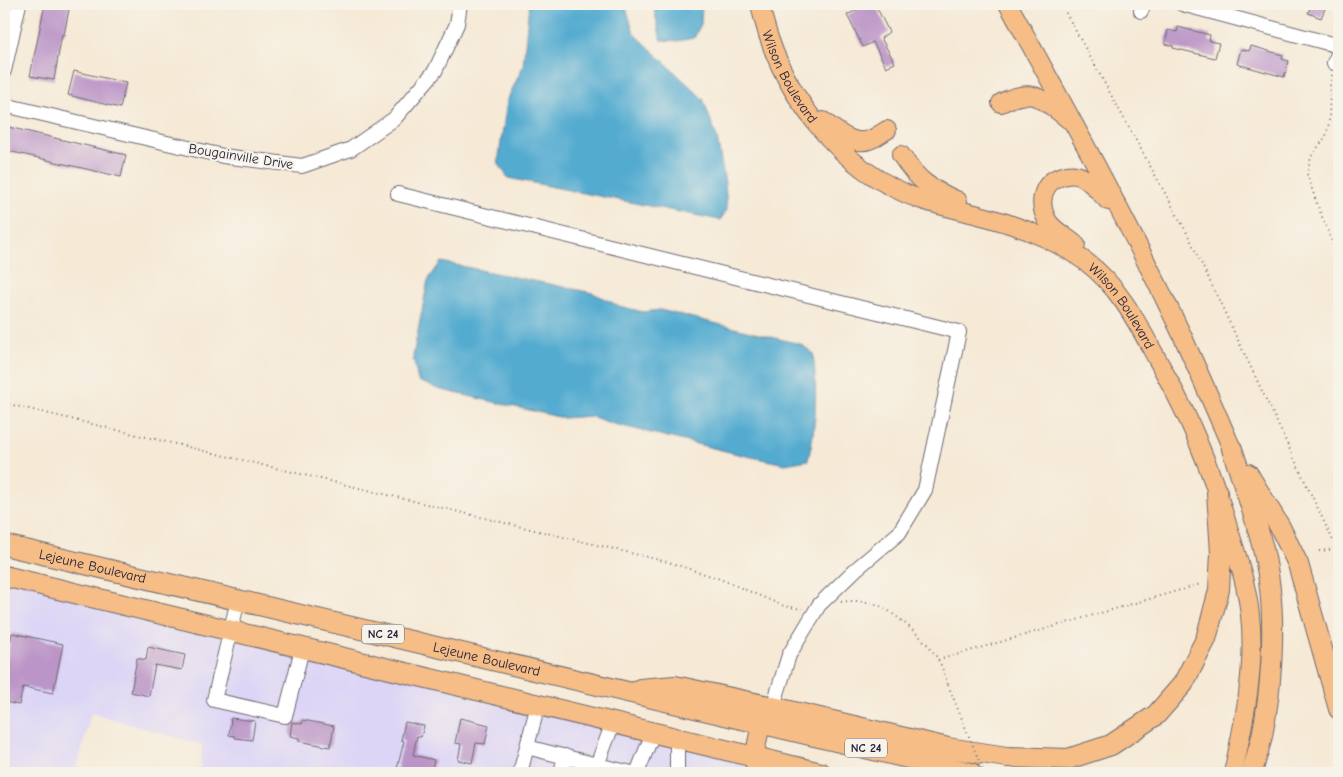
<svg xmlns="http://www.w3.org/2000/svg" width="1343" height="777" viewBox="0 0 1343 777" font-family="'Comic Neue',sans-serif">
  <rect width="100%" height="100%" fill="#f7f3e8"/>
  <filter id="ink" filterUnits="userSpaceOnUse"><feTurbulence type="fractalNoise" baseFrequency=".02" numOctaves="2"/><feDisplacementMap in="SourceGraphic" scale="10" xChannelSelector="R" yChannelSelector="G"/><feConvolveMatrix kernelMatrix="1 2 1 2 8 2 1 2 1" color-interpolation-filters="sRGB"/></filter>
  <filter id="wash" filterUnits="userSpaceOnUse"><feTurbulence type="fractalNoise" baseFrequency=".0096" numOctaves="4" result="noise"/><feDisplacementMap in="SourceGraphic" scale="20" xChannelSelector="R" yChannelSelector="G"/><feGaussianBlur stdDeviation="1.12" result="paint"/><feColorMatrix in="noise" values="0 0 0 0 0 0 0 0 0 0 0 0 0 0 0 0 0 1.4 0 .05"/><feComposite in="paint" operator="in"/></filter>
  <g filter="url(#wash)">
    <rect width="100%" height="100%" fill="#f6e9d6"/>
    <path fill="#ddd5f6" d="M4 576 821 773H200L202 745 91 713 76 773H4Z"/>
    <path fill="#53abd0" stroke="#3a6686" d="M529 4H625L634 33 703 99 717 138 725 183 727 210 720 220 508 178 498 163 507 101 523 66Z
      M653 4H702L701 24 694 38 677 41 661 40Z
      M441 262 593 293 619 306 643 312 660 310 800 344 813 353C817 388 817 425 808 460L785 464 742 455 610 423 591 416 563 418 438 389 418 381 413 356 428 280Z"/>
    <g id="blocks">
      <path fill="#bb95c7" d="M45 4H70L64 35 62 34 54 80 30 76Z
        M869 4H875L889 32 881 38 895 63 886 67 873 42 863 47 847 15Z
        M1312 4H1327L1321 18 1308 13Z
        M1178 27 1210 35 1209 41 1219 43 1215 58 1173 48V46L1165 44 1168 30 1177 32Z
        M1251 46 1283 55 1282 59 1289 61 1284 77 1237 64 1241 49 1249 51Z
        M74 71 126 83 120 108 68 95Z
        M4 126 126 155 121 177 4 150Z
        M12 633 63 644 53 693 23 687 19 705 4 702V674Z
        M148 647 185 655 182 670 155 665 149 696 131 692 137 658 146 660Z
        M231 718 255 721 252 740 235 738V736L229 735Z
        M460 718 489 725 485 744 476 743 472 763 458 760 461 744 455 743Z
        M303 720 334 726 330 747 299 741V738L290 736 292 722 302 724Z
        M405 722 424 726 421 737 417 736 413 755 434 760 431 773H396L404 741 401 740Z"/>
    </g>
  </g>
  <g filter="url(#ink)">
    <use href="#blocks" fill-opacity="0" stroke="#6c6871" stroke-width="1"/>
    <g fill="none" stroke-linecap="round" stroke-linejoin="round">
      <g stroke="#6c6871" stroke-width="16">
        <path id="minor" d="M1182 4 1339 46
          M1141 11 1144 4
          M1334 63 1339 52
          M4 71 19 4
          M4 105 223 156 302 166 351 149 394 119 435 71 457 24 460 4
          M398 194 959 332 925 490 899 533 855 570 819 605 789 655 773 707
          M238 600 214 700 285 716 302 649
          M677 739V773
          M527 747 597 765 613 723
          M597 765 632 773
          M520 773 538 705
          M561 773 565 756
          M637 773 653 733"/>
      </g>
      <g stroke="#6c6871" stroke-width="20">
        <g id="major">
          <path id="s1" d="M760 4C777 89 838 171 922 200 950 209 980 214 1009 224 1035 232 1062 245 1085 261 1118 285 1137 322 1156 357 1172 386 1188 416 1200 447 1211 473 1220 500 1228 527 1237 556 1247 585 1250 615 1256 668 1244 722 1233 773"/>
          <path d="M1008 4C1068 113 1129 223 1182 335 1199 373 1216 411 1232 449"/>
          <path d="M1001 103C1034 86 1042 99 1068 119"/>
          <path d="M823 121C836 130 852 146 869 140 876 138 881 133 887 130"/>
          <path d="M901 155C919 182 929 188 958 201"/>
          <path d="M1076 245C1068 238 1056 232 1049 223 1037 205 1041 181 1063 176 1069 174 1076 174 1082 177 1092 182 1100 193 1108 201"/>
          <path d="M756 773 754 757 761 724"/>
        </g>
      </g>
      <g stroke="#6c6871" stroke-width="22">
        <g id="highway">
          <path d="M1232 449C1247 495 1265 541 1270 589 1275 634 1271 692 1262 736 1259 749 1255 761 1252 773"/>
          <path d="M1248 474 1280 527 1298 564 1339 709"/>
          <path id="s2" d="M4 545 971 773"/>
          <path d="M4 576 821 773"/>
          <path d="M640 689 675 686 773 707 948 748 1007 757 1068 759 1111 745 1156 715 1183 684 1206 639 1219 590 1221 553 1217 492"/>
        </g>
      </g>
      <path stroke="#6c6871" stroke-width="2" stroke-dasharray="1 4" stroke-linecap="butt" d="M1061 4 1187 233 1339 553
        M1332 75 1330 85 1329 123 1326 136 1311 157 1307 174 1317 204 1339 259
        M4 403 668 562 720 579 784 606 802 609
        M1319 551 1338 549
        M841 602C851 600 862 601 872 603 888 606 925 639 934 653 941 662 944 674 948 685
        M938 660 1201 584"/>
      <use href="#minor" stroke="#fff" stroke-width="14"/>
      <use href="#major" stroke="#f6be86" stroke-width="18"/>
      <use href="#highway" stroke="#f6be86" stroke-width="20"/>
      <path stroke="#6c6871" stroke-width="2" stroke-dasharray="1 4" stroke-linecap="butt" d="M948 685 984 773"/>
    </g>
  </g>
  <g text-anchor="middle" stroke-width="4.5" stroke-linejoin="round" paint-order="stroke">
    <g fill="#f7f3e8" stroke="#62616f" stroke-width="1">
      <rect x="362" y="624.5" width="42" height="19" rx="4"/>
      <rect x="845" y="738.5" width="42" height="19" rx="4"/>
    </g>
    <g font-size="12" font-weight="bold" fill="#22223b">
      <text x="383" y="638">NC 24</text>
      <text x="866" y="752">NC 24</text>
    </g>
    <g font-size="14" fill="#22223b" stroke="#f7f3e8">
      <text dy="5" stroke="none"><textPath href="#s1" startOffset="79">Wilson Boulevard</textPath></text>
      <text transform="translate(241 156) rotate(9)" y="5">Bougainville Drive</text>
      <text dy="5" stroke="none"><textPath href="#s1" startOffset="499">Wilson Boulevard</textPath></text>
      <text dy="5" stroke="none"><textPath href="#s2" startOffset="91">Lejeune Boulevard</textPath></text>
      <text dy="5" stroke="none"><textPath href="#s2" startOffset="496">Lejeune Boulevard</textPath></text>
    </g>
  </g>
  <rect width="1343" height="777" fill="none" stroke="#f7f3e8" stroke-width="20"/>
</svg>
